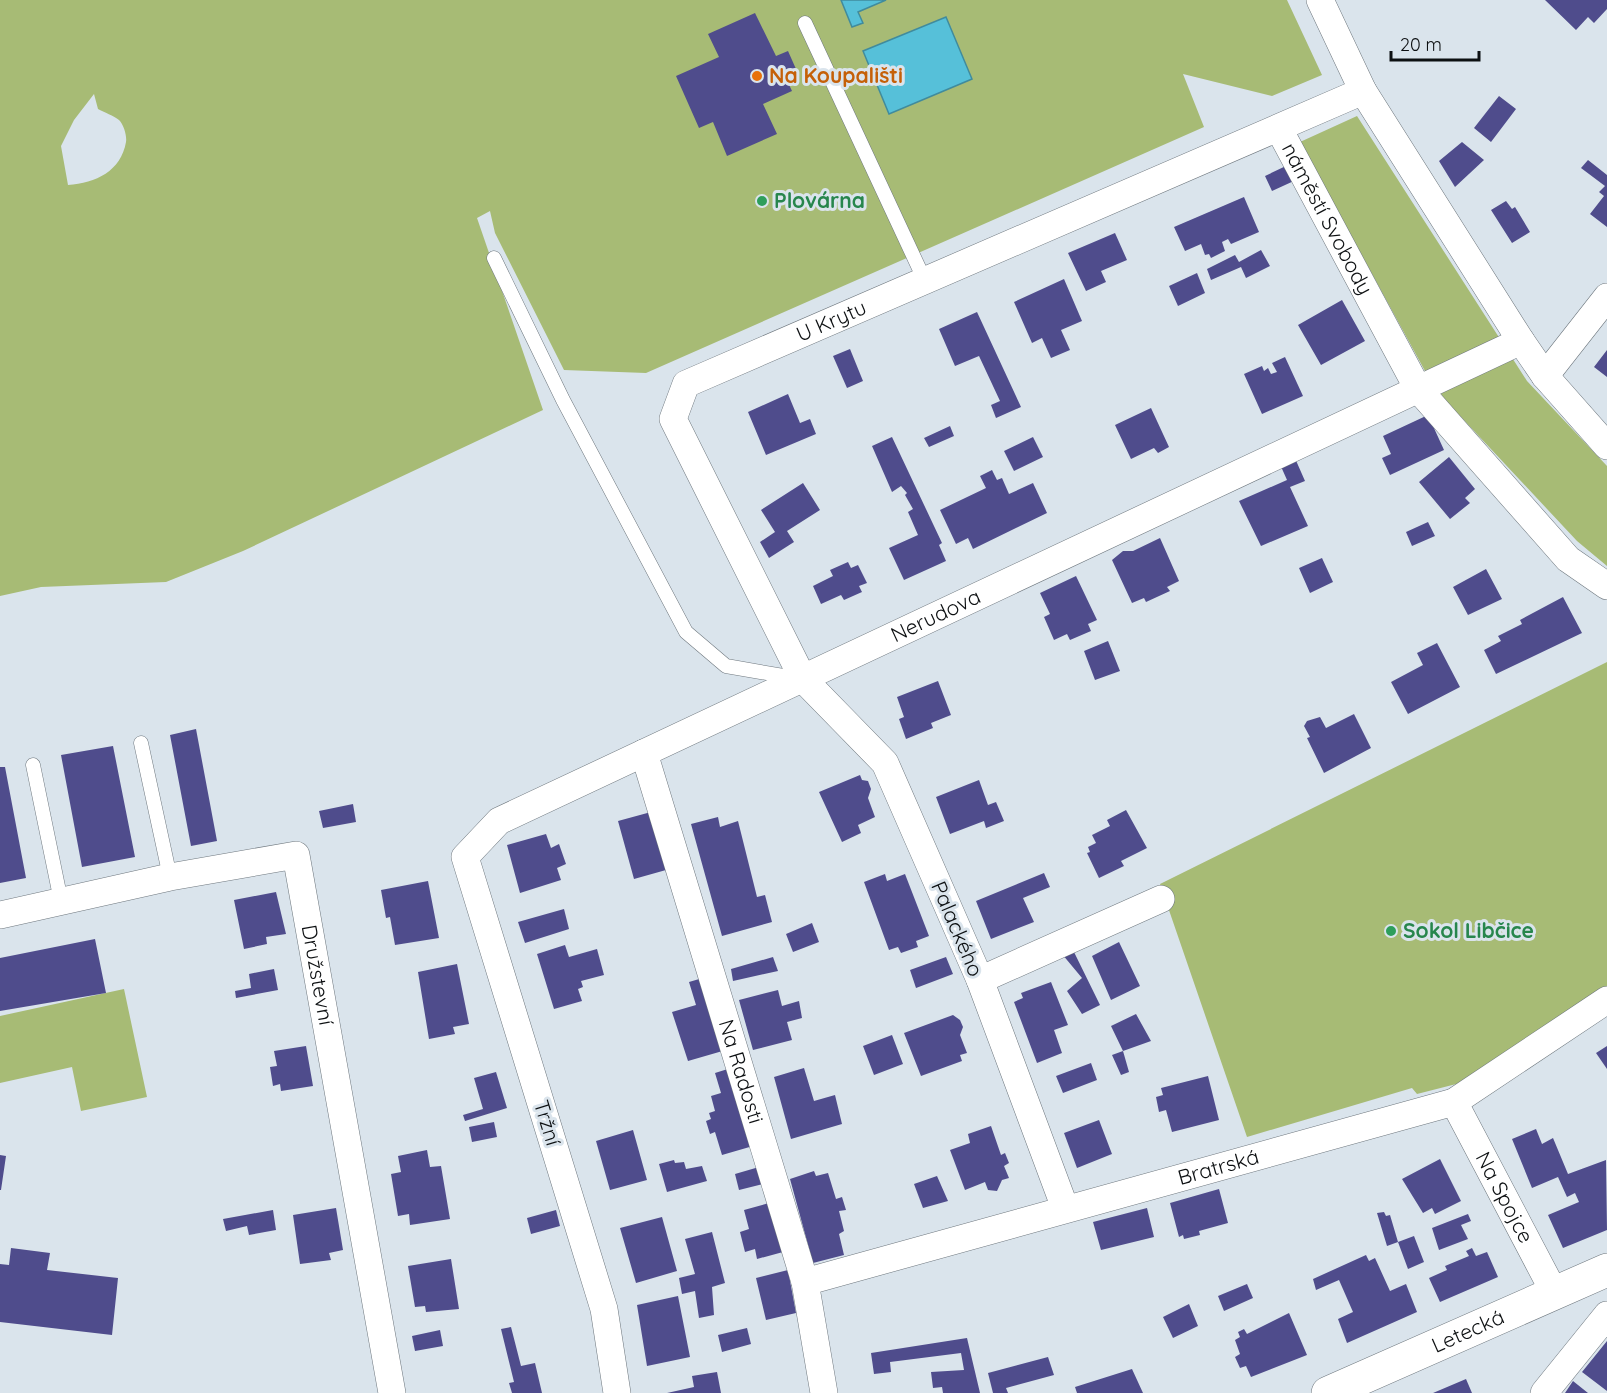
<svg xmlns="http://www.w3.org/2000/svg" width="1607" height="1393" viewBox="0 0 1607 1393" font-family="Quicksand,sans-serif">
  <rect width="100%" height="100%" fill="#dae4ec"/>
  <path fill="#a7bb75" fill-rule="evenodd" d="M0 0H1287L1322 75 1272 96 1183 74 1204 127 646 373 564 370 495 233 490 211 477 218 543 410 243 551 166 582 41 587 0 596ZM94 94 98 109C104 112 114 116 119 120 124 125 127 136 126 142 121 171 96 183 68 185L61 146 74 120Z
    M1357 116 1527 381 1607 466V566L1577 541 1446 401 1425 371 1300 142Z
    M1607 662V987L1468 1081 1417 1094 1412 1088 1247 1137 1160 884Z
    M124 989 147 1097 81 1111 72 1067 0 1083V1016Z"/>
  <path fill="#56c0d9" stroke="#408b9d" stroke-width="1.5" d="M841 0H886L858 12 863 23 852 27Z
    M946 17 972 79 889 114 863 51Z"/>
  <path fill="#4f4c8c" d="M1545 0H1607V9L1594 23 1588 17 1576 30Z
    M755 13 776 56 788 51 796 69 784 74 792 91 763 104 777 134 727 156 713 122 699 128 676 76 719 57 708 34Z
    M1499 96 1516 109 1491 142 1474 128Z
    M1462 142 1484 160 1455 187 1439 161Z
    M1588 160 1607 175V227L1590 214 1604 196 1599 192 1605 186 1581 168Z
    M1288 165 1296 180 1272 191 1265 176Z
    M1244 197 1259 232 1231 244 1228 239 1222 242 1225 251 1211 258 1209 254 1205 255 1201 244 1185 251 1174 227Z
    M1506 201 1512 209 1515 207 1530 232 1512 243 1491 210Z
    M1115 233 1127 260 1101 271 1106 282 1086 291 1068 253Z
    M1261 250 1270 266 1246 278 1241 267 1211 280 1207 269 1235 255 1239 262Z
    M1197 273 1205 293 1178 306 1169 286Z
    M1064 279 1082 321 1061 330 1070 350 1051 358 1042 338 1032 343 1014 302Z
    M1342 300 1365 341 1321 365 1298 325Z
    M977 312 1021 407 996 418 991 405 1000 401 979 356 955 366 939 329Z
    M850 349 863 381 847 388 833 356Z
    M1607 350V377L1594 367Z
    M1285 357 1303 396 1262 414 1244 374 1262 366 1264 371 1268 368 1271 374 1277 372 1272 363Z
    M788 394 800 423 810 419 816 434 766 455 748 412Z
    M1151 408 1169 447 1158 453 1154 448 1131 459 1115 425Z
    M1428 415 1444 450 1390 475 1382 458 1391 454 1383 436Z
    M950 426 954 436 929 447 924 438Z
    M892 437 942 543 939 545 946 561 904 580 889 548 918 535 908 512 913 509 905 495 907 493 901 486 892 492 872 446Z
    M1033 437 1043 457 1014 471 1004 451Z
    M1294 456 1305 481 1290 487 1308 526 1261 546 1239 501 1287 480 1279 462Z
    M1449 457 1475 489 1465 498 1470 503 1450 519 1419 482Z
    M992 470 997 480 1002 478 1009 494 1033 483 1047 513 973 549 968 538 956 544 940 510 986 488 980 476Z
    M803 483 820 510 787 531 794 542 769 558 760 542 775 532 761 510Z
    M1428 522 1435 536 1412 546 1406 532Z
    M1160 538 1179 581 1167 587 1170 591 1146 602 1144 598 1132 603 1112 560 1123 551H1133Z
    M1322 558 1333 582 1310 593 1299 568Z
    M848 562 851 568 858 565 867 583 859 586 862 592 844 600 841 595 821 604 813 586 833 576 830 570Z
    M1486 569 1502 599 1468 615 1453 587Z
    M1076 576 1097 620 1088 624 1091 631 1070 640 1067 634 1054 640 1044 617 1050 614 1040 593Z
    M1563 597 1582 633 1496 674 1484 650 1501 641 1498 636 1522 624 1520 620Z
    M1108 641 1120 671 1095 680 1084 651Z
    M1437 643 1460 687 1408 714 1391 682 1423 665 1417 653Z
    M938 681 951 715 931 723 933 728 906 739 899 719 904 717 897 697Z
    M1354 714 1371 748 1324 773 1307 738 1310 737 1304 726 1307 721 1320 717 1326 728Z
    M196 729 217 841 191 846 170 735Z
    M113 746 135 857 82 867 61 755Z
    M0 767H5L26 878 0 883Z
    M860 775 862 780 868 781 871 789 868 798 875 817 858 825 861 833 842 842 819 792Z
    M979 780 988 805 996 802 1004 821 986 828 984 821 950 834 936 797Z
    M353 804 356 822 323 828 319 811Z
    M1126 810 1147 848 1121 861 1124 866 1099 878 1087 853 1090 852 1088 847 1096 843 1092 835 1110 826 1107 820Z
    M651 812 666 870 634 879 618 821Z
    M718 817 720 827 738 821 757 897 765 895 772 922 722 936 691 824Z
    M546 834 551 848 559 844 566 864 557 868 561 880 520 893 507 845Z
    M1044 873 1050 887 1023 898 1034 922 991 939 976 901Z
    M885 874 887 881 905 874 929 936 916 941 918 947 901 953 898 947 889 950 864 882Z
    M428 881 439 938 395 945 390 917 386 918 381 890Z
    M276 892 286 934 266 937 267 944 244 949 234 900Z
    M564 909 569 929 525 943 518 922Z
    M812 923 819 942 793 952 786 934Z
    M95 939 106 993 0 1011V958Z
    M1119 942 1140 986 1111 1000 1092 956Z
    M565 945 569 957 597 949 604 975 581 981 583 987 578 989 582 1001 554 1009 537 954Z
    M1073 950 1100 1005 1082 1014 1067 991 1082 978 1062 954Z
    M773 957 778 971 733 981 731 969Z
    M946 957 953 974 916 988 910 970Z
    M457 964 469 1024 453 1027 455 1034 429 1039 418 972Z
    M274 969 278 990 236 998 235 991 251 988 249 974Z
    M706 977 726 1050 688 1061 672 1012 696 1005 689 982Z
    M1051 982 1068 1025 1054 1030 1062 1053 1037 1063 1014 1002 1023 998 1021 993Z
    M778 990 782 1006 799 1001 802 1018 787 1022 792 1040 753 1050 739 1000Z
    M1136 1014 1151 1041 1123 1051 1111 1026Z
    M953 1015 960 1020 963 1027 960 1035 967 1053 960 1055 962 1061 921 1076 904 1033Z
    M892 1035 903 1064 874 1075 863 1046Z
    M306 1046 313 1086 281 1091 280 1084 273 1086 270 1067 277 1066 274 1051Z
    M1607 1046V1069L1596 1053Z
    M1123 1051 1129 1072 1121 1075 1112 1055Z
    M1091 1063 1097 1080 1063 1093 1056 1076Z
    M731 1068 753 1146 722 1155 715 1132 710 1134 706 1121 711 1119 709 1113 715 1111 711 1096 721 1093 715 1073Z
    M804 1068 814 1101 835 1095 842 1124 791 1139 774 1077Z
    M496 1072 507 1108 465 1121 463 1115 483 1109 474 1078Z
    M1208 1076 1219 1120 1172 1132 1166 1110 1159 1112 1156 1097 1163 1095 1161 1088Z
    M1099 1120 1112 1154 1077 1168 1064 1133Z
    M494 1122 497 1137 472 1142 469 1127Z
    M991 1126 1001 1155 1005 1153 1009 1163 1004 1166 1009 1178 1002 1180 997 1191 988 1190 985 1182 965 1190 950 1150 970 1143 968 1134Z
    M1536 1129 1542 1144 1553 1138 1568 1174 1606 1160 1607 1230 1563 1248 1548 1215 1579 1202 1575 1193 1567 1197 1558 1177 1532 1188 1512 1139Z
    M633 1130 647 1180 610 1190 596 1141Z
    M427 1150 430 1167 441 1166 450 1219 410 1225 409 1214 398 1216 391 1174 401 1172 398 1156Z
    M0 1155 6 1156 1 1190H0Z
    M1440 1159 1461 1201 1435 1214 1432 1208 1423 1213 1402 1179Z
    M674 1160 675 1163 684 1162 686 1169 702 1166 707 1181 667 1192 659 1164Z
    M759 1167 763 1184 739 1190 735 1174Z
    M814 1171 816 1176 828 1173 836 1199 842 1197 846 1210 839 1211 844 1231 839 1234 844 1255 813 1263 790 1179Z
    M937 1176 948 1201 923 1208 914 1184Z
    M1219 1189 1228 1223 1199 1231 1200 1235 1184 1239 1183 1235 1179 1237 1170 1203Z
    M769 1203 783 1252 757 1259 755 1249 745 1252 740 1232 749 1229 744 1210Z
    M336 1208 343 1250 329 1253 331 1260 300 1264 293 1215Z
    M1147 1208 1154 1237 1101 1250 1093 1222Z
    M273 1210 276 1230 249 1235 247 1226 226 1231 223 1219Z
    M556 1210 560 1226 531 1234 527 1218Z
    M1384 1212 1386 1216 1390 1215 1398 1242 1414 1236 1424 1262 1408 1269 1398 1242 1387 1246 1377 1213Z
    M1468 1214 1471 1221 1461 1225 1468 1239 1439 1250 1432 1228Z
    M662 1217 677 1271 636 1283 620 1228Z
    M712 1232 725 1283 712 1287 714 1315 699 1318 695 1291 682 1294 679 1278 695 1274 685 1239Z
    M11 1248 50 1253 47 1270 118 1278 112 1335 0 1322V1264L9 1265Z
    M1472 1248 1476 1256 1487 1252 1498 1277 1440 1302 1429 1278 1447 1270 1445 1266 1469 1256 1466 1251Z
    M1366 1255 1369 1261 1375 1258 1390 1291 1406 1284 1417 1312 1347 1343 1338 1319 1353 1312 1339 1280 1316 1290 1313 1279Z
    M451 1259 459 1309 426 1312 425 1306 415 1307 408 1266Z
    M788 1270 796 1313 766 1320 756 1278Z
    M1247 1284 1253 1298 1224 1311 1218 1296Z
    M678 1296 690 1357 647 1366 637 1305Z
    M1189 1304 1198 1326 1173 1338 1163 1317Z
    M1289 1313 1307 1355 1251 1377 1246 1366 1240 1368 1235 1357 1240 1354 1235 1340 1240 1337 1238 1332 1244 1329 1247 1334Z
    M511 1327 521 1366 535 1363 542 1393H512L509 1383 514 1382 501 1329Z
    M747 1328 751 1344 722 1352 718 1335Z
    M440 1330 443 1346 415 1351 412 1336Z
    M967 1338 980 1393H943L942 1387 933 1388 931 1372 964 1370 961 1353 890 1362 891 1372 874 1374 871 1353Z
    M1607 1341V1391L1582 1372Z
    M1048 1357 1054 1375 1006 1388 1008 1393H993L988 1373Z
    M1132 1369 1143 1393H1077L1075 1387Z
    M717 1372 721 1393H667L694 1387 692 1376Z
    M1466 1379 1472 1393H1433Z
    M1573 1381 1588 1393H1565Z"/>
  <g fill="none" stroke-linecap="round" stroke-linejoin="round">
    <g stroke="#6e777e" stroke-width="15">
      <path id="lane" d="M805 23 925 281
        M494 258 563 400 686 632 726 666 795 678
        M141 743 170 877
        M33 765 61 901"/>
    </g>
    <g stroke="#6e777e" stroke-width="28">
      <g id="street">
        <path d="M1320 0 1363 91 1521 341 1545 376 1607 446"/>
        <path id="s1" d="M1279 129 1418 389 1568 559 1607 586"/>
        <path d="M1545 376 1607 297"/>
        <path id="s2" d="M644 753 805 1282 824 1393"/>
        <path id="s3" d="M0 915 170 877 296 855 392 1393"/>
        <path d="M980 980 1161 899"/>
        <path id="s4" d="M1454 1102 1555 1294"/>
        <path id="s5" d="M1065 1208 980 980 885 763 803 679 673 419 686 384 1363 91"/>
        <path id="s6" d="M805 1282 1454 1102 1607 1000"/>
        <path id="s7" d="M617 1393 604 1309 465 857 499 821 1521 341"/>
        <path d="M1544 1393 1607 1315"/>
      </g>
    </g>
    <g stroke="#6e777e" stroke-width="34">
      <g id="secondary">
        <path id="s8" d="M1328 1393 1607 1270"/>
      </g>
    </g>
    <use href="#lane" stroke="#fff" stroke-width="14"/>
    <use href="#street" stroke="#fff" stroke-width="27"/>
    <use href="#secondary" stroke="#fff" stroke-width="33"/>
  </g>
  <circle fill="#e8710a" stroke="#dae4ec" stroke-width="2" cx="757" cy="76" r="6"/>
  <g fill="#2e9e5b" stroke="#dae4ec" stroke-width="2">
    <circle cx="762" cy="201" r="6"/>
    <circle cx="1391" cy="931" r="6"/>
  </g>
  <g text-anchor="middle" stroke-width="6" stroke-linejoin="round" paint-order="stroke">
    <g font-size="21" font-weight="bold" fill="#c56008" stroke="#dae4ec" text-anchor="start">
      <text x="769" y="83">Na Koupališti</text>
    </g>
    <g font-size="21" font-weight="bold" fill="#27864d" stroke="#dae4ec" text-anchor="start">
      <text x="774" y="208">Plovárna</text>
      <text x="1403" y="938">Sokol Libčice</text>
    </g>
    <g font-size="21" fill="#0d1012" stroke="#dae4ec">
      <text dy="7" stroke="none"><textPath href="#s1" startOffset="102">náměstí Svobody</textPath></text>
      <text dy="7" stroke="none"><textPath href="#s5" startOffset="1084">U Krytu</textPath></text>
      <text dy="7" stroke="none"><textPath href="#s7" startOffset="1090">Nerudova</textPath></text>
      <text transform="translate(957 929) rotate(67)" y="7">Palackého</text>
      <text dy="7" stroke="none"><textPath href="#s3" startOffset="424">Družstevní</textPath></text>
      <text dy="7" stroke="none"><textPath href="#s2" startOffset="333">Na Radosti</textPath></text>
      <text transform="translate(547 1123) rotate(73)" y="7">Tržní</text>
      <text dy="7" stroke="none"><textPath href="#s6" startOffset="429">Bratrská</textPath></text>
      <text dy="7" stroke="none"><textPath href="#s4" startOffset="108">Na Spojce</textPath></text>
      <text dy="7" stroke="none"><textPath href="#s8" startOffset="153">Letecká</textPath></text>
    </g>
  </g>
  <path d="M1391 51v9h88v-9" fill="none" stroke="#0d1012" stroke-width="3"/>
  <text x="1400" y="51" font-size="18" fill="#0d1012" stroke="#dae4ec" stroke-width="4.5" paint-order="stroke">20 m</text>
</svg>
